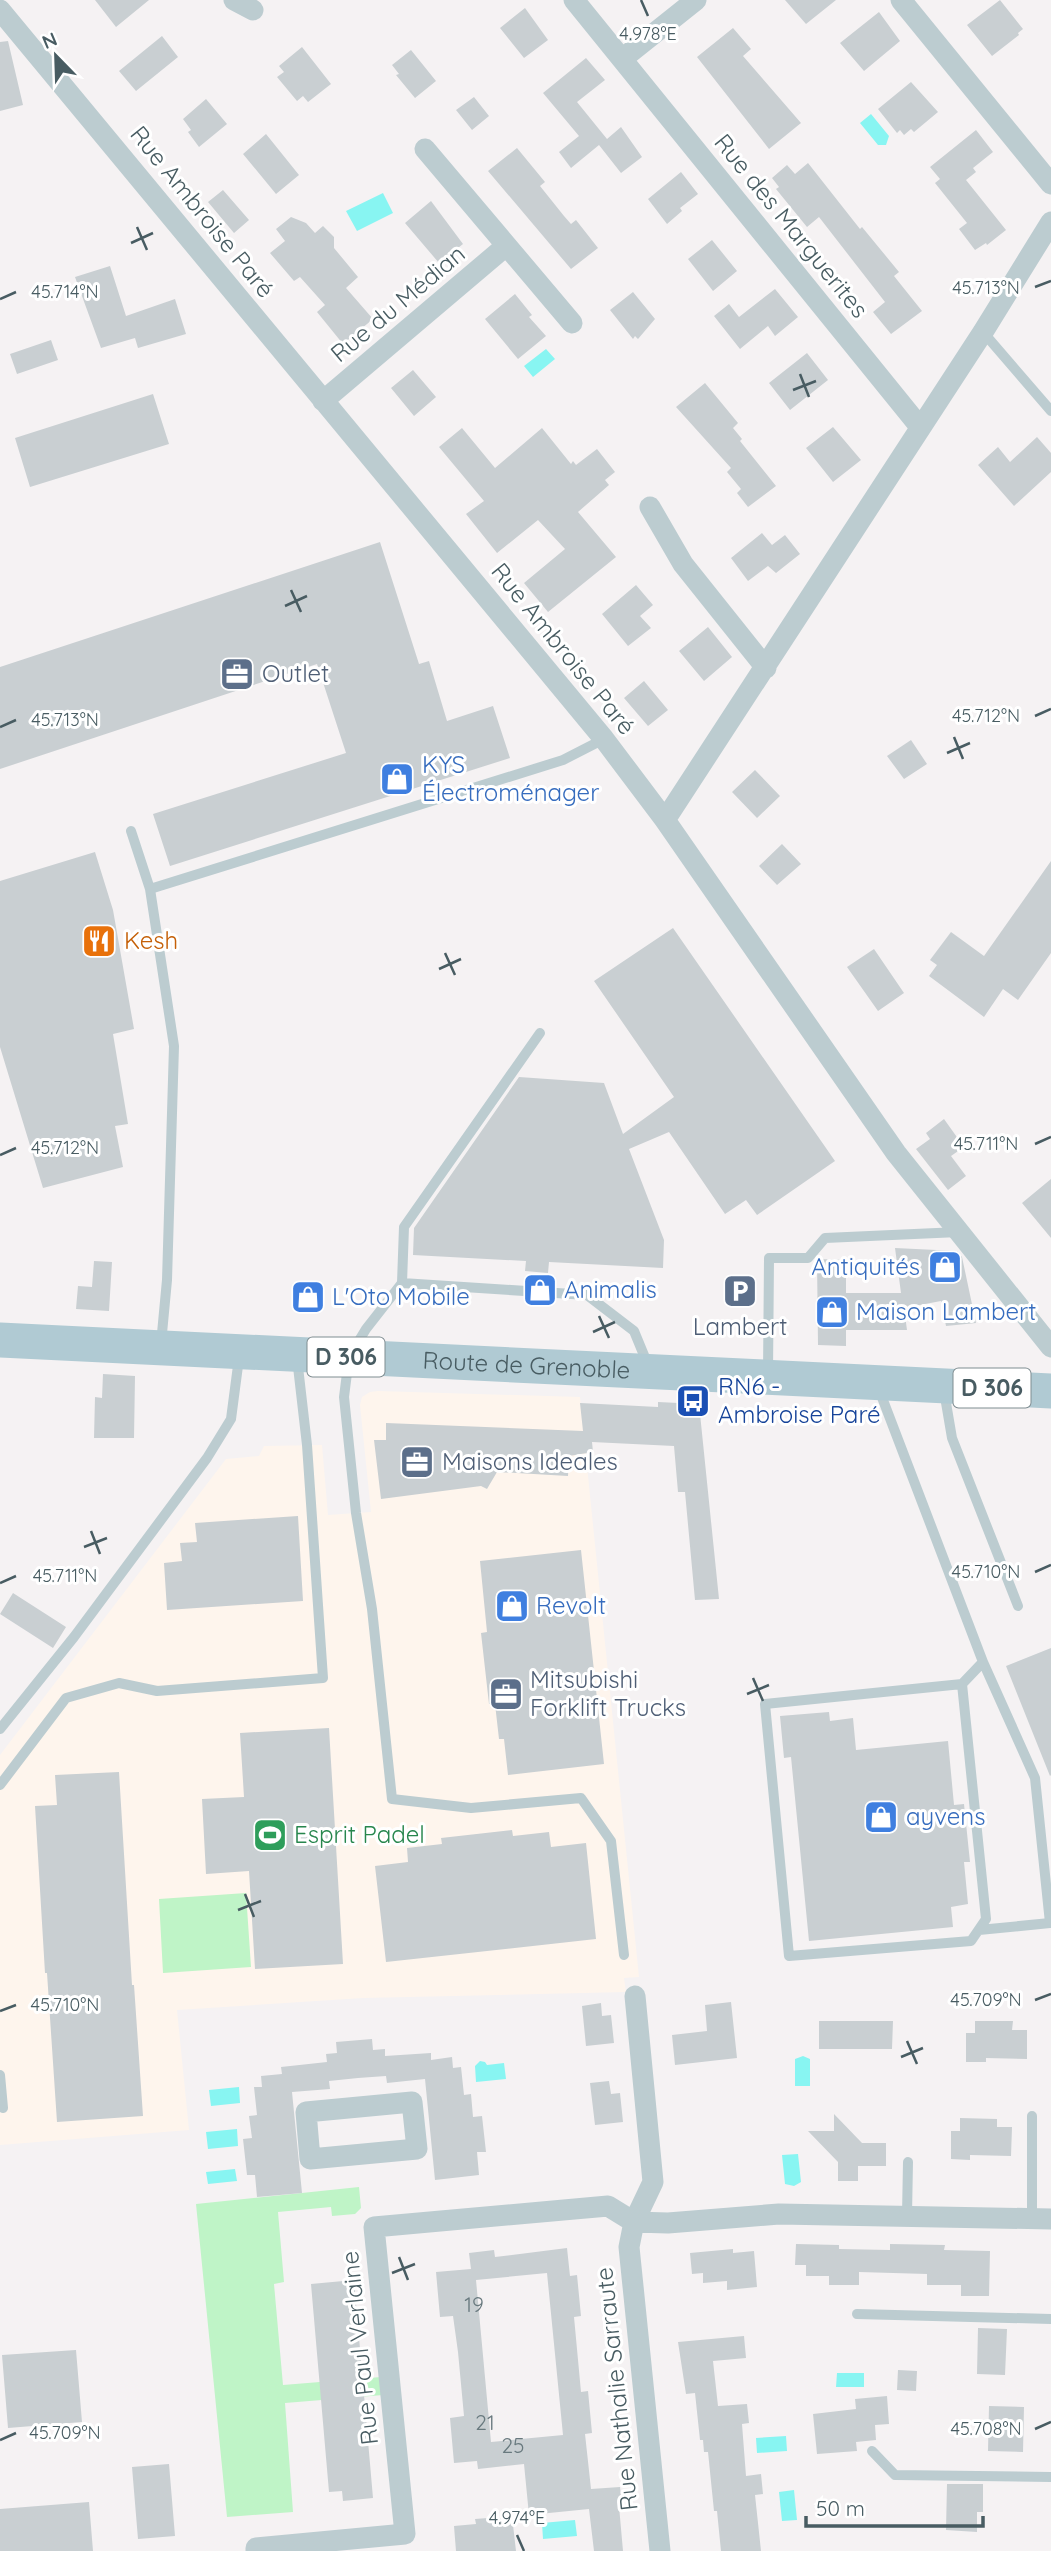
<svg xmlns="http://www.w3.org/2000/svg" width="1051" height="2551" viewBox="0 0 1051 2551" font-family="Quicksand,sans-serif">
  <rect width="100%" height="100%" fill="#f5f2f3"/>
  <path fill="#fef5ed" d="M378 1391 580 1397 639 1977 624 1978 626 1992 363 1998 177 2010 189 2130 0 2145V1755L226 1459 259 1456 264 1446 322 1445 328 1515 371 1512 360 1405 362 1397 370 1392Z"/>
  <path fill="#bff4c7" d="M246 1893 251 1967 163 1973 159 1899Z
    M359 2187 361 2208 355 2214 332 2216 331 2207 278 2212 284 2282 274 2284 283 2385 381 2377 383 2395 285 2403 293 2512 227 2517 196 2204Z"/>
  <path fill="#88f5f2" d="M871 114 889 136 886 145H878L860 123Z
    M383 193 393 213 357 231 346 211Z
    M546 349 555 359 533 377 524 366Z
    M803 2056 810 2059V2086H795V2059Z
    M480 2061 485 2062 487 2065 504 2063 506 2079 476 2082 475 2066Z
    M239 2087 240 2103 211 2106 209 2090Z
    M237 2129 238 2146 208 2149 206 2132Z
    M798 2154 801 2182 794 2186 785 2184 782 2155Z
    M235 2169 237 2181 208 2184 206 2172Z
    M837 2373H864V2387H836Z
    M786 2436 787 2451 757 2453 756 2438Z
    M794 2490 797 2520 782 2521 779 2492Z
    M575 2520 577 2536 543 2539 542 2523Z"/>
  <path fill="#c9cfd2" fill-rule="evenodd" d="M95 0H149L116 27Z
    M785 0H836L806 24Z
    M1000 0 1023 29 1018 33 1019 35 992 56 967 25Z
    M525 8 548 40 524 58 500 28Z
    M879 12 900 41 864 71 840 43Z
    M733 28 751 49 743 56 801 123 769 149 697 57Z
    M162 36 178 57 136 91 119 71Z
    M8 41 23 105 0 111V42Z
    M302 47 331 84 308 102 303 96 297 101 277 77 284 72 279 66Z
    M411 50 436 81 415 98 396 75 399 74 392 65Z
    M586 58 605 80 577 102 607 139 621 127 642 157 621 173 599 145 571 168 559 152 579 136 543 93Z
    M911 82 938 112 914 132 911 129 904 135 900 130 897 133 878 109Z
    M474 97 489 116 472 130 456 110Z
    M206 99 227 124 199 147 188 132 191 130 183 119Z
    M976 130 993 152 973 168 976 172 966 180 1006 230 987 245 986 243 975 250 959 229 967 223 935 183 940 179 930 167Z
    M266 134 299 175 276 194 243 154Z
    M517 148 545 182 540 186 564 216 571 224 576 220 598 248 571 269 488 171Z
    M808 163 860 229 862 227 899 272 894 276 922 311 891 334 873 312 885 302 819 217 807 227 776 189 779 187 772 178 787 165 795 174Z
    M681 172 698 194 680 208 682 211 667 224 648 199Z
    M223 190 249 220 234 233 208 202Z
    M431 201 463 244 439 263 405 223Z
    M291 217 306 223 315 233 323 226 334 237V248L358 277 346 288 373 319 343 344 317 312 325 305 300 277 294 281 270 253 285 241 276 229Z
    M712 240 737 271 713 291 688 259Z
    M110 266 126 316 175 299 186 334 138 348 135 338 101 348 75 277Z
    M775 289 798 317 775 336 768 326 740 349 714 316 729 304 739 317Z
    M633 292 655 319 638 339 635 336 633 339 610 310Z
    M515 294 532 315 529 317 546 336 518 359 485 319Z
    M51 340 58 360 17 374 10 354Z
    M807 353 828 380 790 410 769 383Z
    M413 370 436 397 414 416 391 388Z
    M705 383 738 423 733 428 742 439 740 441 776 486 748 507 737 493 741 489 727 472 731 468 676 407Z
    M153 394 169 444 30 487 15 438Z
    M833 427 861 460 833 482 806 448Z
    M462 428 495 468 542 428 571 464 573 461 576 465 597 449 615 472 605 480 609 485 578 512 616 557 548 612 524 583 565 549 538 520 497 553 466 514 484 501 439 447Z
    M1037 437 1051 453V472L1014 506 978 465 998 447 1010 462Z
    M762 533 772 545 785 535 800 554 776 573 768 566 748 581 731 558Z
    M380 542 419 664 429 661 447 721 493 706 510 758 170 866 153 814 346 753 317 664 0 769V667Z
    M636 585 653 605 640 616 651 628 628 646 602 614Z
    M708 627 732 657 704 681 679 651Z
    M644 681 668 710 648 726 624 698Z
    M911 740 927 764 904 779 887 756Z
    M755 770 780 796 757 818 732 792Z
    M782 844 801 864 777 885 759 866Z
    M95 852 113 910 134 1029 113 1034 128 1124 115 1126 123 1167 43 1188 0 1047V881Z
    M1051 861V953L1018 1000 1003 989 984 1017 929 976 937 965 930 960 951 932 984 956Z
    M673 928 835 1161 757 1215 746 1200 725 1214 669 1132 629 1149 664 1240 663 1268 549 1262 548 1273 525 1271 526 1261 413 1255 414 1228 519 1077 604 1083 623 1134 674 1097 594 981Z
    M874 949 904 993 878 1011 847 967Z
    M944 1119 964 1147 951 1156 966 1176 948 1190 916 1149 930 1139 926 1133Z
    M1051 1179V1238L1022 1203Z
    M895 1248 957 1251 962 1257 976 1323 946 1326 941 1301 904 1308 907 1330H846V1346L818 1345 817 1259 846 1260V1293H901Z
    M94 1261 112 1262 109 1311 76 1309 78 1286 92 1287Z
    M103 1374 135 1376 134 1438H94L95 1397 102 1398Z
    M658 1402 699 1404 719 1599 695 1600 685 1492H678L674 1446 592 1442 593 1452 569 1456 568 1476 497 1472 487 1489 481 1486 381 1499 374 1440H386V1423L583 1431 580 1403 658 1407Z
    M298 1516 303 1601 167 1610 164 1563 182 1561 180 1543 197 1542 195 1523Z
    M581 1550 604 1764 508 1775 504 1739H499L495 1704H489L481 1633 487 1632 480 1561Z
    M13 1593 66 1627 53 1648 0 1614Z
    M1051 1648V1775L1050 1776 1006 1666Z
    M829 1712 830 1721 853 1718 856 1750 948 1741 954 1805 964 1804 970 1862H964L968 1904 951 1907 953 1927 809 1941 791 1757 784 1758 780 1716Z
    M329 1728 343 1964 255 1969 249 1871 206 1874 202 1799 244 1797 240 1733Z
    M119 1772 132 1985H134L143 2116 57 2122 47 1973H45L35 1806 57 1805 55 1775Z
    M512 1830 513 1836 549 1832 551 1847 586 1843 596 1939 386 1962 375 1866 408 1862 407 1848 442 1844 441 1838Z
    M731 2002 737 2058 675 2065 672 2035 707 2031 705 2005Z
    M601 2003 602 2016 611 2015 614 2043 586 2046 582 2006Z
    M819 2021H893L892 2049H819Z
    M975 2021H1013L1012 2030H1027V2059L986 2058V2062H966V2033H975Z
    M372 2039 373 2050 385 2049V2056L431 2053V2060L452 2057 453 2068 461 2067 464 2095 471 2094 473 2117 482 2116 486 2152H477L479 2175 435 2180 425 2079 387 2083 386 2076 358 2078 329 2081 330 2089 292 2092 302 2193 257 2197 255 2175H247L243 2139 252 2138 249 2116 257 2115 254 2087H262L261 2076 282 2074 281 2067 327 2062 326 2054 337 2053 336 2042Z
    M609 2081 611 2094 620 2093 623 2122 595 2125 590 2083Z
    M834 2114 862 2143H886V2166H858V2181H838V2162L808 2131H834Z
    M960 2118 997 2119V2127H1012L1011 2156 970 2155V2160L951 2159V2131H960Z
    M796 2244 839 2245V2249L890 2250V2244L945 2245 944 2250 990 2251 989 2296H961V2285H927V2274L859 2272V2285H829V2276H806V2265H795Z
    M567 2248 570 2276 577 2275 581 2316 574 2317 581 2392 588 2391 592 2433 585 2434 591 2489 620 2487 622 2506H619L623 2551H594L589 2509 529 2515 524 2464 478 2469 477 2461 454 2463 450 2418 464 2416 458 2352 453 2316 440 2317 436 2272 471 2269 469 2253 494 2250 495 2257ZM547 2273 563 2435 491 2442 476 2280Z
    M733 2249V2253L754 2251 757 2287 727 2290V2281L703 2283V2273L692 2274 690 2253Z
    M354 2280 373 2498 343 2501 342 2491 329 2492 311 2284Z
    M978 2328 1007 2329 1005 2375 977 2374Z
    M744 2336 746 2358 713 2361 718 2406 747 2404 749 2423 742 2424 746 2476 761 2474 763 2494 755 2495 761 2551H721L717 2511H714L708 2452H704L703 2440H700L695 2393 686 2394 678 2342Z
    M76 2350 82 2422 8 2428 2 2355Z
    M898 2370 917 2371 916 2391 897 2390Z
    M887 2396 889 2424 875 2425 876 2440 856 2442 857 2451 817 2454 813 2414 856 2409 855 2399Z
    M989 2406 1024 2407 1023 2452 988 2451Z
    M169 2464 175 2536 138 2539 132 2467Z
    M947 2484H983V2512H977V2532L946 2530Z
    M89 2502 93 2551H0V2509Z
    M512 2516 516 2551H456L454 2526 476 2524 475 2519Z"/>
  <g fill="none" stroke-linecap="round" stroke-linejoin="round">
    <path stroke="#bcccd0" stroke-width="10" d="M983 332 1051 411
      M131 831 150 889 174 1046 167 1280 161 1344
      M150 889 563 760 604 739
      M402 1283 404 1227 540 1033
      M768 1374 769 1258H808L825 1238 959 1232
      M878 1387 983 1662 962 1684 765 1704 789 1956 971 1941 986 1919 962 1684
      M944 1391 952 1438 1018 1606
      M0 1729 74 1637 207 1458 231 1419 239 1358
      M0 1785 66 1698 119 1683 157 1691 323 1678 307 1445 297 1358
      M979 1930 1050 1923 1035 1778 983 1662
      M624 1955 611 1841 581 1798 471 1808 392 1799 372 1609 356 1513 344 1397 349 1357 366 1329 402 1283 587 1295 634 1331 648 1365
      M0 2075 3 2108
      M907 2215 908 2162
      M1032 2219V2116
      M857 2314 1051 2319
      M872 2451 895 2475 1051 2477"/>
    <path stroke="#bcccd0" stroke-width="21" d="M234 0 253 10
      M574 0 920 427
      M901 0 1051 184
      M0 10 604 739 665 820 896 1153 1051 1347
      M622 59 696 0
      M425 149 572 323
      M323 401 506 246
      M650 507 683 564 766 668
      M665 820 983 332 1051 222
      M635 1996 653 2182 634 2222 629 2247 660 2551
      M412 2102 417 2149 310 2159 306 2112Z
      M256 2551V2548L405 2534 374 2227 608 2206 634 2222 668 2223 779 2214 1051 2219"/>
    <path stroke="#b0cad3" stroke-width="35" id="s1" d="M0 1340 1051 1391"/>
  </g>
  <path fill="none" stroke="#485c62" stroke-width="2.5" d="M641 0 648 16M137 227 147 250M131 243 153 233M1035 287 1051 281M0 299 16 292M800 374 809 397M793 390 816 381M291 590 301 612M285 606 307 596M1035 716 1051 709M0 727 16 720M954 737 963 759M947 753 970 743M445 953 455 975M439 969 461 959M1035 1144 1051 1137M0 1155 16 1148M599 1316 609 1338M593 1332 615 1322M91 1531 100 1554M84 1547 107 1538M1035 1572 1051 1565M0 1583 16 1576M753 1678 763 1701M747 1694 769 1685M245 1894 254 1917M238 1910 261 1901M1035 2000 1051 1994M0 2011 16 2005M907 2041 917 2064M901 2057 923 2048M399 2257 408 2280M392 2273 415 2264M1035 2429 1051 2422M0 2440 16 2433M517 2535 524 2551"/>
  <defs>
    <g id="office-square" transform="scale(1.75)"><rect x="-9" y="-9" width="18" height="18" rx="4" fill="#5c6f8a" stroke="#fff"/><path d="M-6-3h4V-5.5h4V-3h4V5H-6ZM-1-4.5V-3h2v-1.5ZM-6 0V1H6V0Z" fill="#fff"/></g>
    <g id="shop-square" transform="scale(1.75)"><rect x="-9" y="-9" width="18" height="18" rx="4" fill="#3f7fe0" stroke="#fff"/><path d="M-5-2.5h2.3a2.7 3.5 0 0 1 5.4 0H5L5.5 6h-11ZM-1.5-2.5h3a1.5 2.3 0 0 0-3 0Z" fill="#fff"/></g>
    <g id="restaurant-square" transform="scale(1.75)"><rect x="-9" y="-9" width="18" height="18" rx="4" fill="#e8710a" stroke="#fff"/><path d="M-5-6h1v4h1v-4h1v4h1v-4h1v5L-1.5 .5V6h-2V.5L-5-1ZM5-6V6H3V1.5H1.5Q1.5-4 5-6Z" fill="#fff"/></g>
    <g id="parking-square" transform="scale(1.75)"><rect x="-9" y="-9" width="18" height="18" rx="4" fill="#5c6f8a" stroke="#fff"/><path d="M-3.5-5.5H1a3.5 3.5 0 0 1 0 7H-1V5.5H-3.5ZM-1-3.4V-.6H.8a1.4 1.4 0 0 0 0-2.8Z" fill="#fff"/></g>
    <g id="bus-square" transform="scale(1.75)"><rect x="-9" y="-9" width="18" height="18" rx="4" fill="#1a4fb4" stroke="#fff"/><path d="M-5-6H5V4H4V6H2V4H-2V6H-4V4H-5ZM-3.5-4V0h7V-4ZM-3.5 1.2v1.5H-2V1.2ZM2 1.2v1.5H3.5V1.2Z" fill="#fff"/></g>
    <g id="stadium-square" transform="scale(1.75)"><rect x="-9" y="-9" width="18" height="18" rx="4" fill="#2e9e5b" stroke="#fff"/><path d="M0-5a6.5 5 0 1 0 0 10a6.5 5 0 1 0 0-10ZM-3.5-1.8h7v3.6h-7Z" fill="#fff"/></g>
  </defs>
  <g fill-rule="evenodd">
    <use href="#office-square" x="237" y="674"/>
    <use href="#shop-square" x="397" y="779"/>
    <use href="#restaurant-square" x="99" y="941"/>
    <use href="#shop-square" x="945" y="1267"/>
    <use href="#shop-square" x="540" y="1290"/>
    <use href="#parking-square" x="740" y="1291"/>
    <use href="#shop-square" x="308" y="1297"/>
    <use href="#shop-square" x="832" y="1312"/>
    <use href="#bus-square" x="693" y="1401"/>
    <use href="#office-square" x="417" y="1462"/>
    <use href="#shop-square" x="512" y="1606"/>
    <use href="#office-square" x="506" y="1694"/>
    <use href="#shop-square" x="881" y="1817"/>
    <use href="#stadium-square" x="270" y="1835"/>
  </g>
  <g text-anchor="middle" stroke-width="6" stroke-linejoin="round" paint-order="stroke">
    <g font-size="21" fill="#68797e">
      <text x="474" y="2312">19</text>
      <text x="485" y="2430">21</text>
      <text x="513" y="2453">25</text>
    </g>
    <g fill="#fff" stroke="#7f8d91" stroke-width="2">
      <rect x="307.5" y="1337.5" width="77" height="39" rx="5"/>
      <rect x="953.5" y="1368.5" width="77" height="39" rx="5"/>
    </g>
    <g font-size="23" font-weight="bold" fill="#485c62">
      <text x="346" y="1365">D 306</text>
      <text x="992" y="1396">D 306</text>
    </g>
    <g font-size="24" fill="#485c62" stroke="#fff">
      <text transform="translate(202 212) rotate(51)" y="8">Rue Ambroise Paré</text>
      <text transform="translate(791 226) rotate(51)" y="8">Rue des Marguerites</text>
      <text transform="translate(398 304) rotate(-40)" y="8">Rue du Médian</text>
      <text transform="translate(563 649) rotate(51)" y="8">Rue Ambroise Paré</text>
      <text dy="8" stroke="none"><textPath href="#s1" startOffset="527">Route de Grenoble</textPath></text>
      <text transform="translate(360 2348) rotate(-96)" y="8">Rue Paul Verlaine</text>
      <text transform="translate(617 2389) rotate(-96)" y="8">Rue Nathalie Sarraute</text>
    </g>
    <g font-size="24" fill="#4e5e75" stroke="#fff" text-anchor="start">
      <text x="262" y="682">Outlet</text>
      <text x="740" y="1335" text-anchor="middle">Lambert</text>
      <text x="442" y="1470">Maisons Ideales</text>
      <text x="530" y="1688">Mitsubishi<tspan x="530" dy="28">Forklift Trucks</tspan></text>
    </g>
    <g font-size="24" fill="#366cbe" stroke="#fff" text-anchor="start">
      <text x="422" y="773">KYS<tspan x="422" dy="28">Électroménager</tspan></text>
      <text x="920" y="1275" text-anchor="end">Antiquités</text>
      <text x="564" y="1298">Animalis</text>
      <text x="332" y="1305">L'Oto Mobile</text>
      <text x="856" y="1320">Maison Lambert</text>
      <text x="536" y="1614">Revolt</text>
      <text x="906" y="1825">ayvens</text>
    </g>
    <g font-size="24" fill="#c56008" stroke="#fff" text-anchor="start">
      <text x="124" y="949">Kesh</text>
    </g>
    <g font-size="24" fill="#164399" stroke="#fff" text-anchor="start">
      <text x="718" y="1395">RN6 -<tspan x="718" dy="28">Ambroise Paré</tspan></text>
    </g>
    <g font-size="24" fill="#27864d" stroke="#fff" text-anchor="start">
      <text x="294" y="1843">Esprit Padel</text>
    </g>
  </g>
  <g font-size="18" text-anchor="middle" fill="#485c62" stroke="#fff" stroke-width="6" stroke-linejoin="round" paint-order="stroke">
    <text x="648" y="40">4.978°E</text>
    <text x="986" y="294">45.713°N</text>
    <text x="65" y="298">45.714°N</text>
    <text x="986" y="722">45.712°N</text>
    <text x="65" y="726">45.713°N</text>
    <text x="986" y="1150">45.711°N</text>
    <text x="65" y="1154">45.712°N</text>
    <text x="986" y="1578">45.710°N</text>
    <text x="65" y="1582">45.711°N</text>
    <text x="986" y="2006">45.709°N</text>
    <text x="65" y="2011">45.710°N</text>
    <text x="986" y="2435">45.708°N</text>
    <text x="65" y="2439">45.709°N</text>
    <text x="517" y="2524">4.974°E</text>
  </g>
  <g transform="translate(56 56) rotate(337)" stroke="#ffffff" stroke-width="5" paint-order="stroke">
  <path d="M0-5L12 26L0 18L-12 26Z" fill="#485c62"/>
  <text y="-10" font-size="19" font-weight="bold" text-anchor="middle" fill="#485c62">N</text>
  </g>
  <path d="M806 2516v10h177v-10" fill="none" stroke="#485c62" stroke-width="3.5"/>
  <text x="816" y="2516" font-size="21" fill="#485c62" stroke="#ffffff" stroke-width="5" paint-order="stroke">50 m</text>
</svg>
